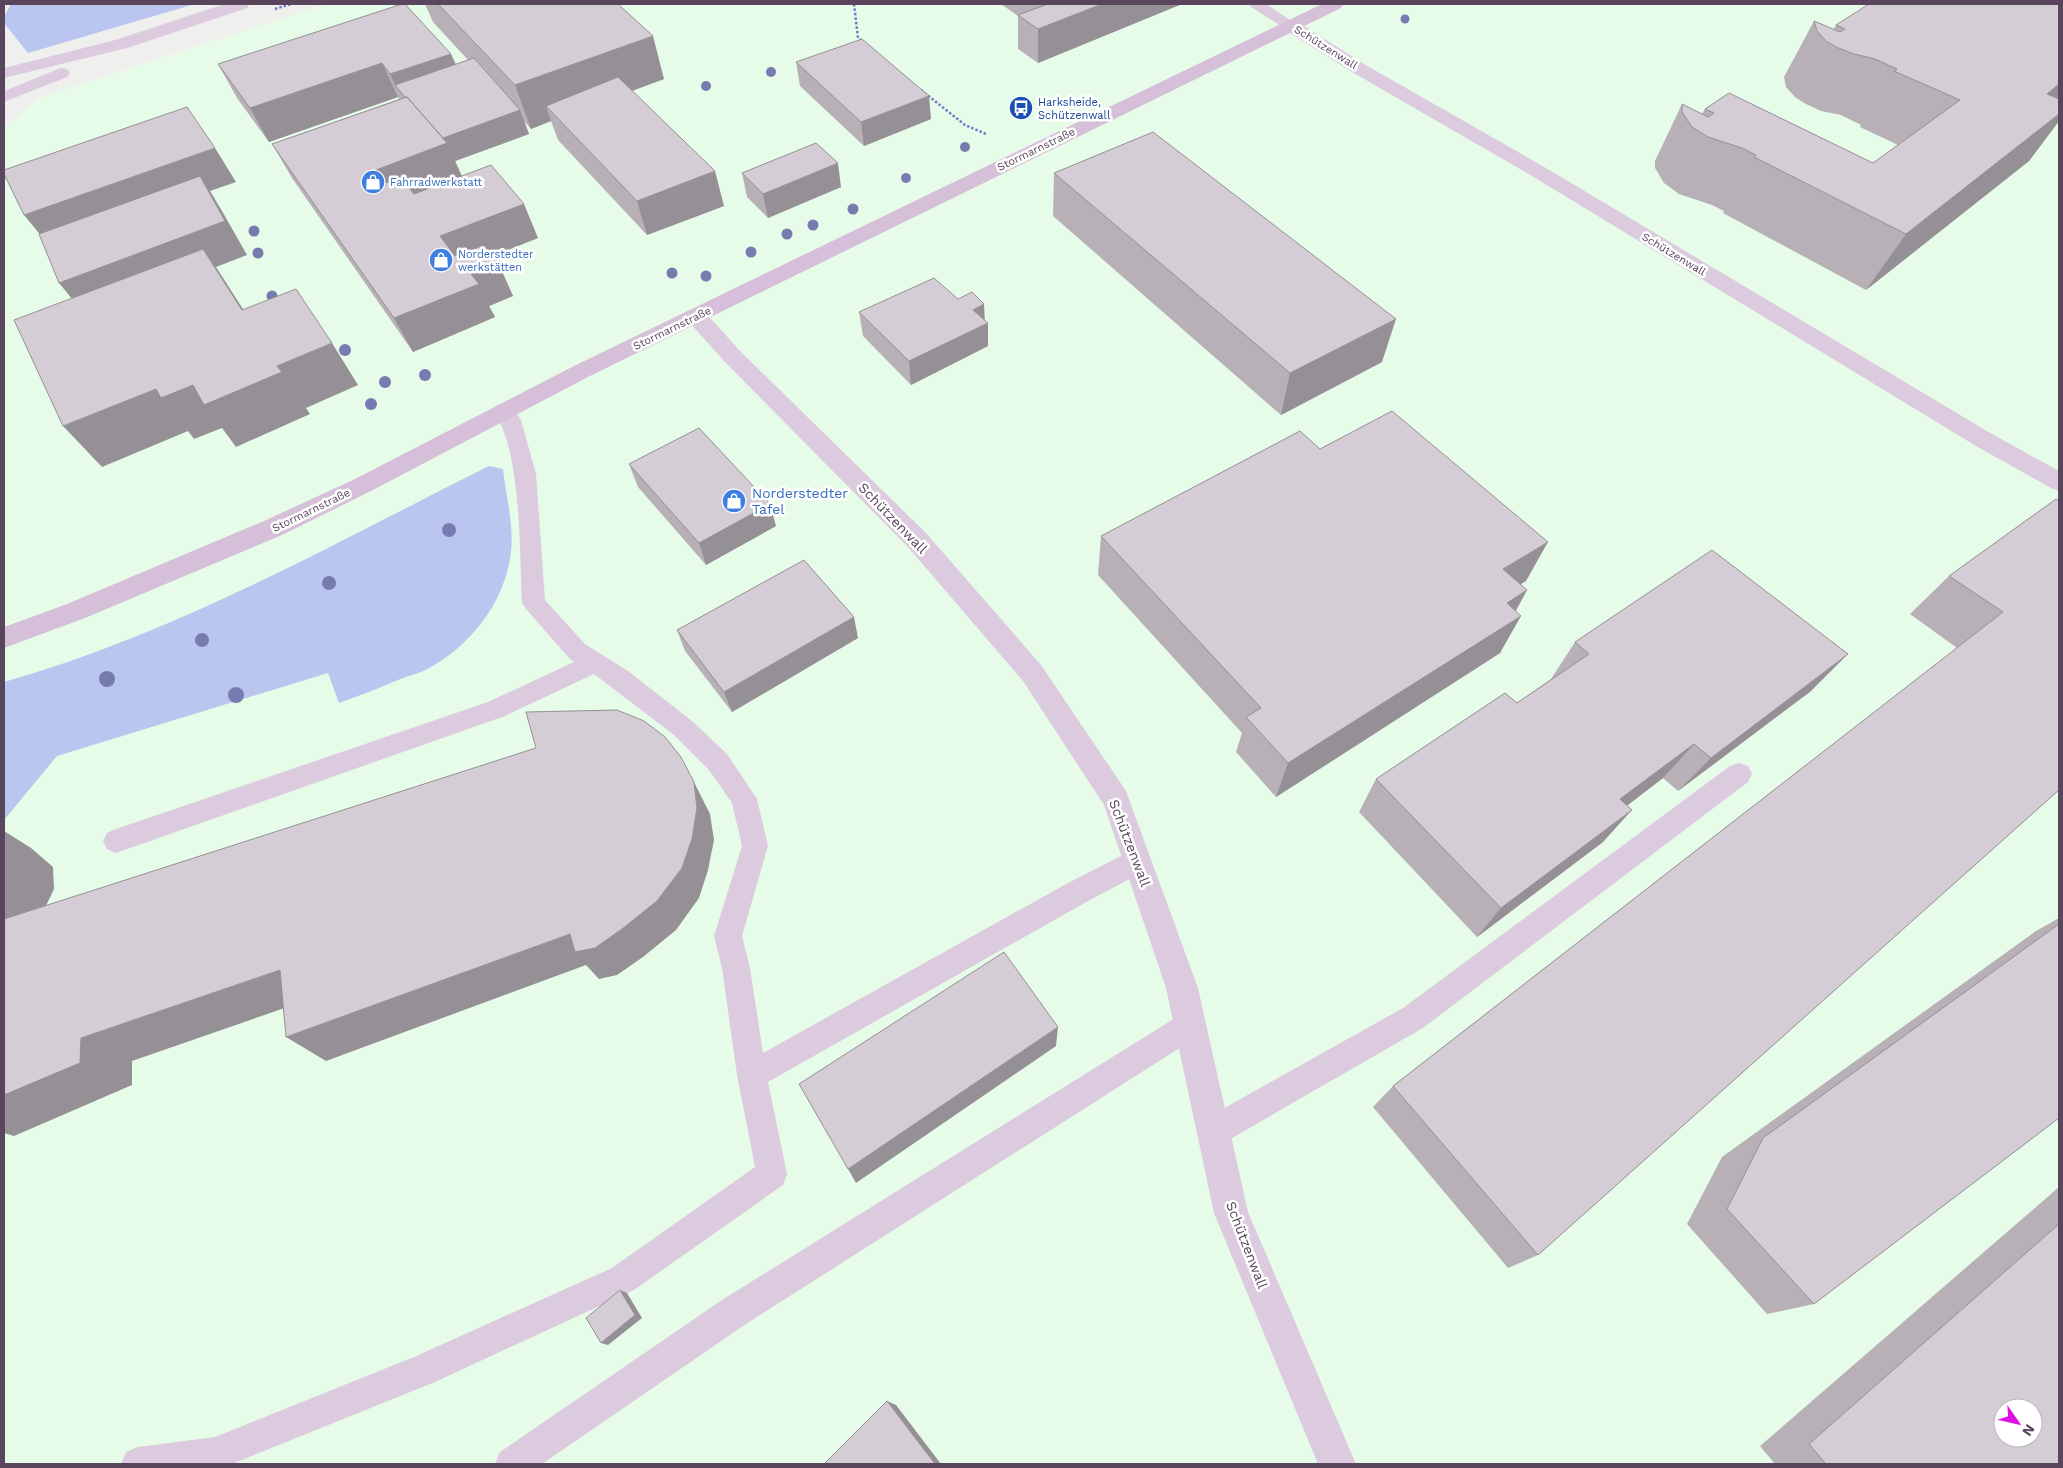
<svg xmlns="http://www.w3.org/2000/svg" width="2063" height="1468" viewBox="0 0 2063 1468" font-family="'Work Sans',sans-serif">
  <rect width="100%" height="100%" fill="#eff0ed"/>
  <path fill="#e6fce8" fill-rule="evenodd" d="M326 4H2059V1464H4V128L39 98ZM2003 1408H2033V1438H2003Z"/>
  <path fill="#bac5f0" d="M11 4H195L28 53 4 23V17Z
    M489 466 503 469C506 497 514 525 511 552 505 601 473 643 431 667 423 672 412 675 403 678 382 687 361 695 339 703L328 673 57 756 4 820V682C174 634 331 545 489 466Z"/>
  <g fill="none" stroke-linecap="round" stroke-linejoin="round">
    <path stroke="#717acf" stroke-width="2.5" stroke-dasharray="2.5 2" stroke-linecap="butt" d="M854 4 858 38 862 41
      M275 9 291 4
      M921 90 965 125 986 134"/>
    <path fill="#dccbde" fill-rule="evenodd" d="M1249 4H1266L1298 25 1296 28H1284L1251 7Z
      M504 403 511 405 521 420 536 474 545 600 585 644 628 671 692 721 727 754 757 799 768 846 742 936 750 968 763 1053 1068 883 1129 852 1138 849 1147 852 1151 861 1147 870 1088 901 768 1082 787 1174 783 1185 634 1290 435 1382 232 1464H121L126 1452 138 1447 215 1437 414 1357 612 1268 755 1167 737 1075 722 968 714 936 742 846 732 803 709 770 674 735 594 674 505 716 116 853 107 849 103 841 107 833 116 829 488 702 574 662 569 658 526 609 522 603C519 547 522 457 494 410L497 405Z
      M1739 763 1748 766 1752 774 1748 782 1423 1028 1225 1142 1214 1146 1203 1142 1199 1131 1203 1120 1403 1008 1730 766Z
      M1190 1011 1200 1015 1204 1025 1200 1035 746 1324 542 1464H495L500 1452 722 1300 1180 1015Z"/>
    <path fill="#dccbde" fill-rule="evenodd" d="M225 4H249L247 8 127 48 4 78V68L115 40Z
      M1290 20 1296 21 1364 64 1546 168 1992 434 2059 471V491L2051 488 1976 446 1532 176 1352 72 1284 29 1281 25 1284 21Z
      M61 68 67 69 70 73 67 77 4 102V91Z
      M696 309 704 311 741 352 926 533 1041 665 1126 791 1198 988 1248 1212 1356 1464H1318L1214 1213 1166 988 1104 805 1023 681 908 547 725 362 688 321 685 316 688 311Z"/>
    <path fill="#d6bfd8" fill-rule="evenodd" d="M1322 4H1343L1341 8 590 376 371 491 282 535 85 618 4 648V627L67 604 264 521 355 479 574 366Z"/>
  </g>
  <g fill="#767cb0">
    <circle cx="1405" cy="19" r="4.5"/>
    <circle cx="771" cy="72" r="5"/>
    <circle cx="706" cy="86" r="5"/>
    <circle cx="965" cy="147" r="5"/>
    <circle cx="906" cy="178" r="5"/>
    <circle cx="853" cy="209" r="5.5"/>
    <circle cx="813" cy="225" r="5.5"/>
    <circle cx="254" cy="231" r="5.5"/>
    <circle cx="787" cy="234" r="5.5"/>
    <circle cx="751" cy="252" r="5.5"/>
    <circle cx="258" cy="253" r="5.5"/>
    <circle cx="672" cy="273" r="5.5"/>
    <circle cx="706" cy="276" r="5.5"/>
    <circle cx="272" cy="296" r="5.5"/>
    <circle cx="345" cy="350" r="6"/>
    <circle cx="425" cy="375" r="6"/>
    <circle cx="385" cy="382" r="6"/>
    <circle cx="371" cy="404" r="6"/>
    <circle cx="449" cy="530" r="7"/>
    <circle cx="329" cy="583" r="7"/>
    <circle cx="202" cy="640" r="7"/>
    <circle cx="107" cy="679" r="8"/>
    <circle cx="236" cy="695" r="8"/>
  </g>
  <path fill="#b7b0b7" d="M425 4H618L664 79 632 91 724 206 647 235 558 140 551 121 531 129 524 121 529 134 455 161 462 176 538 238 493 256 513 296 489 306 495 317 413 352 292 178 272 144 399 99 398 97 269 142 237 98 218 64 451 54 456 64 468 60 433 22Z
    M1001 4H1182L1038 63 1018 49V16Z
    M2059 4V121L2029 161 1866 290 1723 213 1724 211 1712 205 1679 194 1664 183 1655 168V161L1682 104 1702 114 1705 109 1873 163 1898 145 1860 127 1861 125 1841 115 1821 111 1804 103 1795 97 1786 87 1784 77 1814 21 1833 30 1836 25Z
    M796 62 931 119 864 146 800 86Z
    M742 173 841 187 768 218 747 197Z
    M1054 173 1382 362 1281 415 1053 216Z
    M958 299 988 323V346L911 385 863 336 859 312Z
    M1320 449 1526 581 1520 584 1527 590 1516 611 1500 653 1276 797 1236 752 1242 733 1098 575 1101 536Z
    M629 464 776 526 706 565 638 487Z
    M2056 499 2059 790 1538 1255 1508 1268 1373 1107 1393 1086 1957 648 1910 614 1949 576Z
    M677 630 858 638 732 712 685 651Z
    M1575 642 1811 691 1678 791 1663 778 1627 806 1603 842 1477 937 1359 812 1376 779 1517 703 1551 679Z
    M2059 918V1118L1814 1304 1767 1314 1687 1224 1722 1157 2036 931Z
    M2059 1187V1464H1775L1760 1446Z"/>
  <path fill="#959095" d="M1102 4H1182L1038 63V29Z
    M653 36 664 79 558 118 546 106 551 121 531 129 515 85Z
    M451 54 465 88 395 85 406 108 390 74Z
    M382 63 398 97 269 142 250 108Z
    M2059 84V108L2047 94Z
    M929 96 931 119 864 146 861 122Z
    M520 110 529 134 455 161 462 177 393 204 376 170 439 139Z
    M2059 114V121L2029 161 1866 290 1906 234Z
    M215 148 236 182 210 191 222 211 247 255 216 267 232 292 271 353 87 317 59 283 52 249 24 215Z
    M838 163 841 187 768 218 763 194Z
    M715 171 724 206 647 235 637 201Z
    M524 204 538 238 457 270 440 236Z
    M498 262 513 296 489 306 495 317 413 352 394 318 471 274Z
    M984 304 985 324 988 323V346L911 385 909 361 973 310Z
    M1396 319 1382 362 1281 415 1290 373Z
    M332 343 358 385 306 408 310 414 236 447 222 428 194 439 188 431 102 467 63 426 156 389 193 385 277 366Z
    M770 504 776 526 706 565 699 543Z
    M1548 542 1526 581 1483 607 1503 569Z
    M1527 590 1508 624 1521 616 1500 653 1276 797 1288 763 1507 603Z
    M854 617 858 638 732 712 724 692Z
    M1848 654 1811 691 1678 791 1711 758Z
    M1694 744 1663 778 1592 832 1620 799Z
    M694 782 710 814 714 840 708 870 699 898 676 930 643 957 617 975 599 979 586 965 326 1061 286 1037 570 934Z
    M1632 810 1603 842 1477 937 1501 908Z
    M4 831 31 848 53 867 54 889 44 910 4 930Z
    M280 970 319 996 132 1061V1085L14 1136 4 1133V1095L81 1038Z
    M1058 1027 1056 1046 856 1183 848 1169Z
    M620 1290 627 1293 642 1318 608 1345 601 1343Z
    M887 1401 896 1405 941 1464H935Z"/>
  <path fill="#d5cdd5" stroke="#959095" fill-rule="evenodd" d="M402 4H405L451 54 390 74 382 63 250 108 218 64Z
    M438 4H618L653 36 515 85Z
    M1048 4H1102L1038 29 1018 15Z
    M1869 4H2059V84L2047 94 2059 99V114L1906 234 1754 157 1756 155 1742 148 1708 137 1692 127 1682 112V104L1708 117 1714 113 1705 109 1729 93 1873 163 1960 100 1894 71 1897 69 1875 59 1854 54 1836 47 1826 41 1817 31 1814 21 1840 32 1845 29 1836 25Z
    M862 39 929 96 861 122 796 62Z
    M474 58 520 110 443 138 407 97H405L395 85Z
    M618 77 715 171 637 201 546 106Z
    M407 97 447 143 376 170 386 183 401 178 414 194 491 165 524 204 440 236 455 256 484 245 498 262 471 274 479 284 394 318 272 144Z
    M187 107 215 148 24 215 4 174V170Z
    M1153 132 1396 319 1290 373 1054 173Z
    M816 143 838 163 763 194 742 173Z
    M200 176 225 221 59 283 39 234Z
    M203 249 242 310 296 289 332 343 277 366 282 372 204 405 193 385 161 398 156 389 63 426 14 320Z
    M934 278 958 299 972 292 984 304 973 310 988 323 909 361 859 312Z
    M1392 411 1548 542 1503 569 1527 590 1507 603 1521 616 1288 763 1246 717 1261 708 1101 536 1300 431 1320 449Z
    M699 428 770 504 699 543 629 464Z
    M2056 499 2059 501V790L1538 1255 1393 1086 2003 612 1949 576Z
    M1712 550 1848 654 1711 758 1694 744 1620 799 1632 810 1501 908 1376 779 1505 693 1517 703 1589 654 1575 642Z
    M804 560 854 617 724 692 677 630Z
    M617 710 644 721 665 737 681 757 694 782 697 808 692 839 682 868 657 901 622 929 595 948 575 952 570 934 286 1037 280 970 81 1038 80 1063 4 1095V919L536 748 526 712Z
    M2059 924V1118L1814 1304 1727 1209 1763 1138Z
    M1004 952 1058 1027 848 1169 799 1084Z
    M2059 1224V1464H1826L1809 1444ZM2003 1408H2033V1438H2003Z
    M620 1290 635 1315 601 1343 586 1318Z
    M887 1401 935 1464H824Z"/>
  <defs>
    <g id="bus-disc" transform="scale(1.25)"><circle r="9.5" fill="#1a4fb4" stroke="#fff"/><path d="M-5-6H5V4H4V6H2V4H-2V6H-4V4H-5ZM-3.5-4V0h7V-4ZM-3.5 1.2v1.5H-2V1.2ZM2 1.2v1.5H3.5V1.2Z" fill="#fff"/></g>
    <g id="shop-disc" transform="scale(1.25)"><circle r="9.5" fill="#3f7fe0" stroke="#fff"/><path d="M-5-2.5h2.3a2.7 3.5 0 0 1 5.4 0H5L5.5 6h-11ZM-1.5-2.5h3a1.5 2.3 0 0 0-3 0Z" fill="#fff"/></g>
  </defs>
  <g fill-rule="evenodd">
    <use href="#bus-disc" x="1021" y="108"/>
    <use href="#shop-disc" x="373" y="182"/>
    <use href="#shop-disc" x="441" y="260"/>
    <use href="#shop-disc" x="734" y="501"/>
  </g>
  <g text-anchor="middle" stroke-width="5" stroke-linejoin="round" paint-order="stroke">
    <g font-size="11" fill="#59455c" stroke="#fff">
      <text transform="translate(1326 47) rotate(32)" y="4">Schützenwall</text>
      <text transform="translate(1036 149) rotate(-26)" y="4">Stormarnstraße</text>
      <text transform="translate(1674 254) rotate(31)" y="4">Schützenwall</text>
      <text transform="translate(672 328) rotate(-26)" y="4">Stormarnstraße</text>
      <text transform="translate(311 510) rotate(-26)" y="4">Stormarnstraße</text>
    </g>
    <g font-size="11" fill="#164399" stroke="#fff" text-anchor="start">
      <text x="1038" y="106">Harksheide,<tspan x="1038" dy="13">Schützenwall</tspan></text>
    </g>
    <g font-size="11" fill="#366cbe" stroke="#fff" text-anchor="start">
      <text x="390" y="186">Fahrradwerkstatt</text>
      <text x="458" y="258">Norderstedter<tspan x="458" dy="13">werkstätten</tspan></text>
    </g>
    <g font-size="14" fill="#366cbe" stroke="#fff" text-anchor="start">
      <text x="752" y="498">Norderstedter<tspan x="752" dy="16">Tafel</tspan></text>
    </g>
    <g font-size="14" fill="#59455c" stroke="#fff">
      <text transform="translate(893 518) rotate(46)" y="5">Schützenwall</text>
      <text transform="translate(1130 843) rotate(69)" y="5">Schützenwall</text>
      <text transform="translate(1247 1245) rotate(69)" y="5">Schützenwall</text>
    </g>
  </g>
  <rect width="2063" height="1468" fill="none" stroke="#59455c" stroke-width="10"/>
  <g transform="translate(2018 1423) rotate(124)"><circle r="24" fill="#ffffff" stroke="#bdb5be"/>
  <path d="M0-4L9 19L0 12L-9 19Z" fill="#dd13e5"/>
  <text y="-8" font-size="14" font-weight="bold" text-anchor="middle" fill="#59455c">N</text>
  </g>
</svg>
